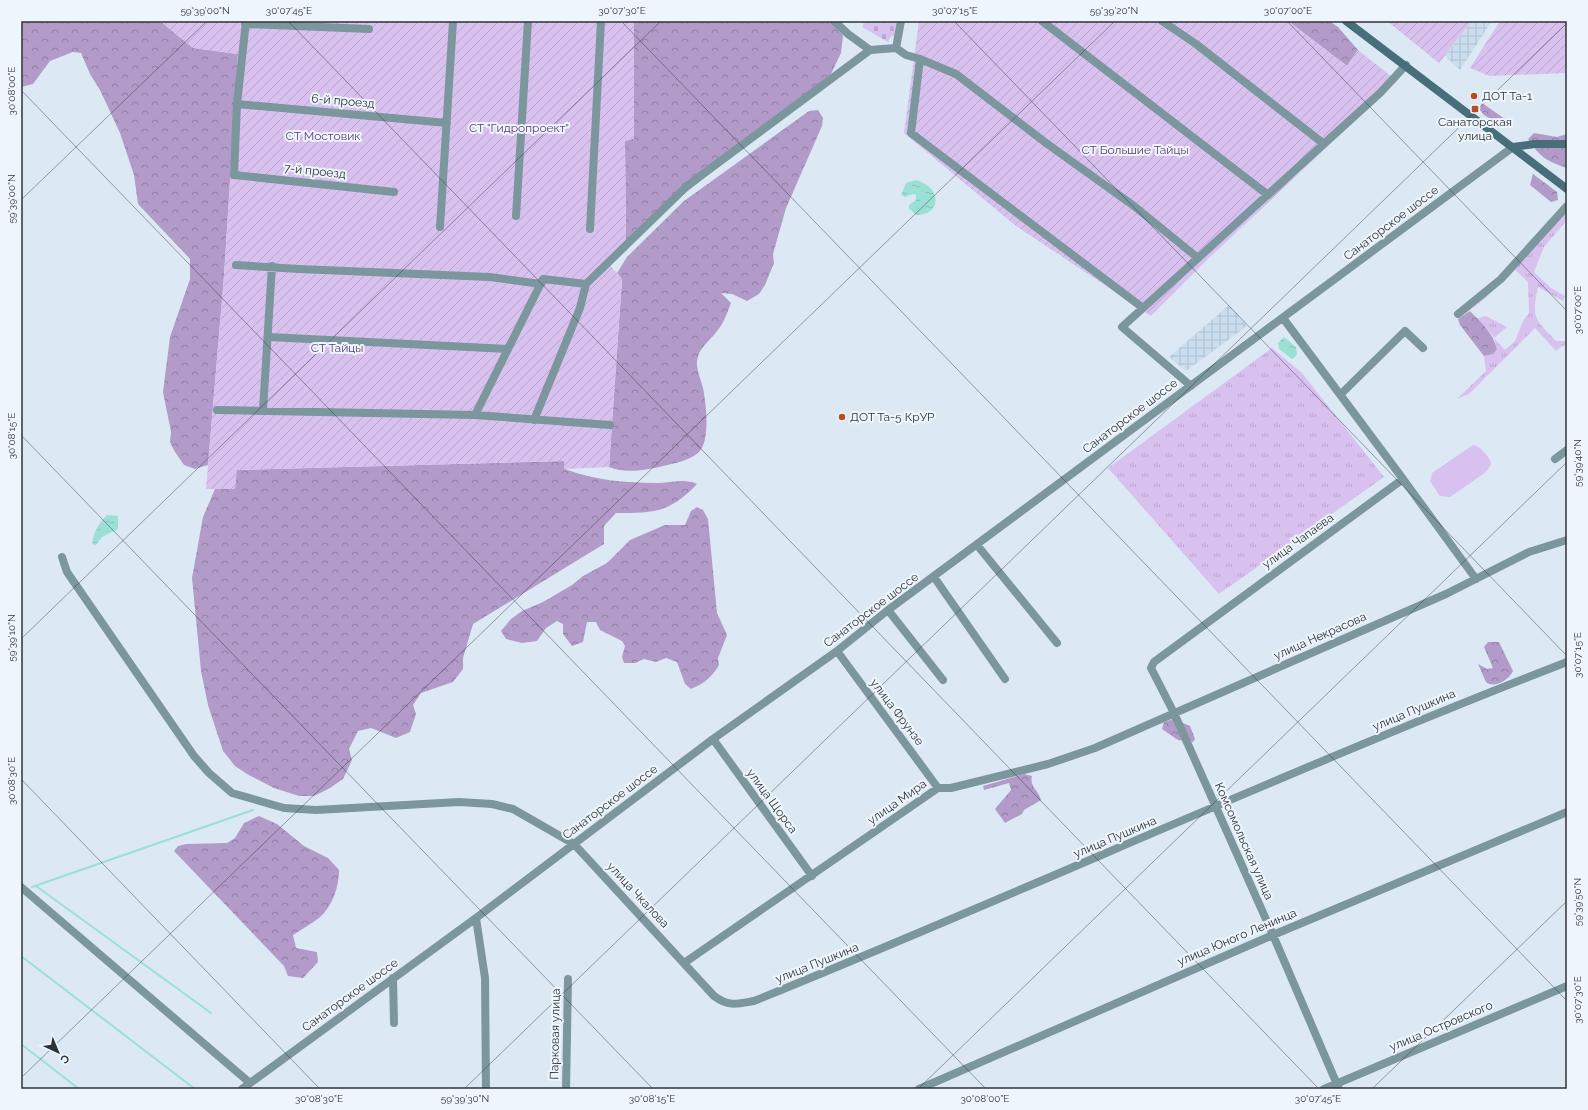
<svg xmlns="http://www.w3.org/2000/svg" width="1588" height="1110" viewBox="0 0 1588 1110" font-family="Raleway,sans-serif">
  <defs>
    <pattern id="industrial-grid" width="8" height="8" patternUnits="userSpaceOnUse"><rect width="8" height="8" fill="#cbdeef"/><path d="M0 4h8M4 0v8" fill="none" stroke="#afbfce"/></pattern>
    <pattern id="grass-tufts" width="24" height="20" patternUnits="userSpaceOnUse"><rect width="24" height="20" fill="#d8c1ee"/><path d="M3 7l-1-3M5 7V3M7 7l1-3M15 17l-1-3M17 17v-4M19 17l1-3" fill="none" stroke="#baa6cd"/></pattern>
    <pattern id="forest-crowns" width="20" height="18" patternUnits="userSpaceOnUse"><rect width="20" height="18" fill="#b29bc9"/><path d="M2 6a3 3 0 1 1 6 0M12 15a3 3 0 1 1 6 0" fill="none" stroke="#917fa4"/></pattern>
    <pattern id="cemetery-stones" width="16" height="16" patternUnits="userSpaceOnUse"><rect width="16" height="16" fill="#d8c1ee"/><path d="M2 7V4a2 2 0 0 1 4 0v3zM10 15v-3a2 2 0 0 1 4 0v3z" fill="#baa6cd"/></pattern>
    <pattern id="garden-furrows" width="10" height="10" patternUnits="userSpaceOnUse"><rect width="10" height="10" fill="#d8c1ee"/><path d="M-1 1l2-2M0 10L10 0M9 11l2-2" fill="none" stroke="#baa6cd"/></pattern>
    <pattern id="water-ripples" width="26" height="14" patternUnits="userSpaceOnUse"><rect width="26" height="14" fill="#9be0d5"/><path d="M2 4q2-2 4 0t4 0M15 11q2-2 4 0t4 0" fill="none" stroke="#86c1b7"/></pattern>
  </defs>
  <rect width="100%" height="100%" fill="#dce9f5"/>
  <path fill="url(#industrial-grid)" d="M1468 21H1492L1460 70 1445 56 1470 23Z
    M1229 305 1247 326 1186 371 1169 357Z"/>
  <path fill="url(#grass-tufts)" d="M1567 212V220L1544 247 1534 272 1551 288 1565 296 1563 301 1538 287C1531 319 1535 319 1556 341H1567V345L1562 346 1556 351 1535 328 1469 394 1457 399 1486 371 1484 356 1493 354 1497 349 1494 338 1478 318 1486 316 1507 327 1494 338 1505 350 1515 341 1523 321 1529 313 1528 282 1514 269 1486 298 1458 319 1468 302 1491 285Z
    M1272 348 1302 373 1384 477 1219 594 1108 468Z"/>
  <path fill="url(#forest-crowns)" d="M21 21H160L193 48 238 54 224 276 208 465 195 469 184 465 175 452 170 442 171 432 163 392 170 337 190 279V259L138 204 134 175 120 133 100 90 90 74 81 53 73 52 50 61 33 84 21 87Z
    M634 21H829L843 35 841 53 830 76 626 241 625 141 634 138Z
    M1288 21H1329L1338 27 1358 50 1347 66Z
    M1482 103 1505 119 1506 124 1503 127 1484 115 1480 110Z
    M818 110 823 118 822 126 786 208 773 254 774 263 765 285 759 294 747 301 732 294 721 293 731 303C727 313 724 323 717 331 710 341 698 348 697 361 696 369 701 380 703 388 706 403 711 442 698 453 688 461 675 463 663 466 647 470 625 474 609 467L622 279 617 273 627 257 684 201 809 111Z
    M1534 133 1557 137 1567 134V168C1546 161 1540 157 1528 139Z
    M1533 174 1557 192 1558 200 1551 202 1530 185Z
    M1470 311C1482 323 1492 332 1497 349L1493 354 1484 356 1460 325 1458 319Z
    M564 461 565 469C593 480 626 483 657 483 670 483 685 478 697 484 670 513 653 513 616 513L604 526V544L473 624 463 658V669L453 682 421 693 413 705 416 714 410 732 396 738 371 728 358 731 349 749 352 760 343 779 330 788 314 796H299L274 788 247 774 235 766 223 751 208 705 201 671 192 578 203 517 215 489H235L236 470Z
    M697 507 703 510 708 519 717 613 727 635 718 658 719 665C712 677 705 683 691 689L685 684 677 662 666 658 656 662 644 659 635 663H624L622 657 625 646 622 641 600 630 596 622H587L583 642 572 646 563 634V624L557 621 546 628 537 641 522 643 506 639 501 631 511 619 522 611 543 602 572 585 583 576 607 563 630 540 665 525H685L691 511Z
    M1488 642H1499L1513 671C1509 680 1494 689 1486 682L1478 664 1487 669 1493 668 1484 647Z
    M1173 719 1190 726 1195 739 1193 742 1178 740 1162 729 1164 722Z
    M1024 774 1032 776C1029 787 1039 790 1041 800L1024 810 1022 814 1005 823 995 809 1011 790 1009 783 984 790 983 786Z
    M259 816 277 824 304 846 328 858 339 870C339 886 333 906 319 918 311 924 302 929 293 935L296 948 317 952 318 962 303 978 288 976 284 966 174 851 178 846 186 844 227 843 235 838 244 823Z"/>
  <path fill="url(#cemetery-stones)" d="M862 21H900L897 37 891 36 888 42 862 27 864 22Z"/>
  <path fill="url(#garden-furrows)" d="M160 21H634V139L625 141 626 241 607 262 622 279 609 467 564 469V461L237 470 235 489H206L224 276 238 54 193 48Z
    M919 21H1288L1347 66 1358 50 1397 81 1207 260 1151 316 1016 226 904 133Z
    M1387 21H1468L1470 23 1439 63Z
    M1500 21H1567V73L1489 76 1470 68Z"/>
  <path fill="#d8c1ee" d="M1473 445C1479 445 1490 457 1491 463 1491 466 1488 469 1486 472L1450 497 1440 496 1430 481 1432 473Z"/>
  <path fill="url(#water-ripples)" d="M916 180C940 186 944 214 917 215L909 209V205L916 200V195L913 194 905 197 901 195 906 183Z
    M1284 337 1296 347 1297 354 1294 358 1292 359 1279 349 1278 343Z
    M107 515 118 516V529L102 537 96 545 92 544C93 533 99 523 107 515Z"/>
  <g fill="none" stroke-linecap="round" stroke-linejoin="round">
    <path stroke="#9be0d5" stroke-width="2" d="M36 886 211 1013
      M32 887 253 810
      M21 956 195 1089
      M21 1044 79 1089"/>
    <path stroke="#7b969d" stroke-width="8" d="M246 21 237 104 234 175 394 192
      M834 21 848 34 870 50 896 48 906 55 920 59 911 133 1143 308
      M1042 21 1268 195
      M1162 21 1196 44 1324 144
      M245 24 369 29
      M896 48 901 21
      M920 59 956 74 1046 143 1134 206 1198 258
      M237 104 447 123
      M516 216 528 21
      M440 227 453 21
      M590 229 601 21
      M236 265 299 269 490 277 541 284
      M1458 314 1501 279 1567 206
      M1283 318 1403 479
      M269 337 508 349
      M1191 386 1122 327 1380 93 1406 65
      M1341 394 1405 331 1423 348
      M217 410 475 415 610 425
      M263 410 272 266
      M475 415 543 279 586 284
      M534 420 580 308 586 284 687 186 870 50
      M1555 459 1567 450
      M977 545 1057 643
      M62 557 67 572 194 756 209 773 232 793 284 808 316 810 459 802 492 804 513 809 574 844 714 996C729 1007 737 1004 754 1001 1026 891 1293 768 1567 662
      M934 577 1005 679
      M888 610 943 680
      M837 651 938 788
      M713 739 812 876
      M21 887 250 1083
      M476 918 485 978 486 1089
      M684 963 938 788H951L1048 764 1095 748 1446 594 1529 552 1567 540
      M393 978 394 1023
      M242 1089 476 918 713 739 837 651 888 610 1513 147
      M566 1089 568 979
      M919 1089 1273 935 1567 812
      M1324 1089 1567 986
      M1339 1089 1273 935 1174 713 1151 668 1154 662 1403 479 1476 579"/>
    <path stroke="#466f79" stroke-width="8" d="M1346 21 1567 189
      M1513 147 1535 144H1567"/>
  </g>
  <path fill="none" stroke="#2e3337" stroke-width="1" stroke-opacity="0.45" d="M288 21 1319 1089M621 21 1567 1001M954 21 1567 656M1287 21 1567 311M21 90 986 1089M21 200 207 21M21 435 653 1089M21 639 661 21M21 779 320 1089M21 1078 1115 21M464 1089 1567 23M918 1089 1567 462M1372 1089 1567 901"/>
  <g fill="#b54e25" stroke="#eef5fc" stroke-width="1.5">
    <circle cx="1474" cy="96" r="4"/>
    <rect x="1471" y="105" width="8" height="8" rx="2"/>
    <circle cx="842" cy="417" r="4"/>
  </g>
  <g text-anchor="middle" stroke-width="4" stroke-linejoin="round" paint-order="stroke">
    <g font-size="12" fill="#2e3337" stroke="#eef5fc" text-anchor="start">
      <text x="1482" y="100">ДОТ Та-1</text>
      <text x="1475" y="126" text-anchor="middle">Санаторская<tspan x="1475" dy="14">улица</tspan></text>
      <text x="850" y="421">ДОТ Та-5 КрУР</text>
    </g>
    <g font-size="12" fill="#2e3337" stroke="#eef5fc">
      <text transform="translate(343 101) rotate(5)" y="4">6-й проезд</text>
      <text transform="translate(315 171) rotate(6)" y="4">7-й проезд</text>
      <text transform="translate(1391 223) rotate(-37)" y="4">Санаторское шоссе</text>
      <text transform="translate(1130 416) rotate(-37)" y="4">Санаторское шоссе</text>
      <text transform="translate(1298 541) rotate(-36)" y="4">улица Чапаева</text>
      <text transform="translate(871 610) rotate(-37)" y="4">Санаторское шоссе</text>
      <text transform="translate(1320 636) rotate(-24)" y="4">улица Некрасова</text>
      <text transform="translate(1414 710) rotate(-23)" y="4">улица Пушкина</text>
      <text transform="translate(897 712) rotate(53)" y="4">улица Фрунзе</text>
      <text transform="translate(772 801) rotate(54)" y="4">улица Щорса</text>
      <text transform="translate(610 802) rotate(-37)" y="4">Санаторское шоссе</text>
      <text transform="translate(897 802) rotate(-35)" y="4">улица Мира</text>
      <text transform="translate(1115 837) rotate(-23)" y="4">улица Пушкина</text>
      <text transform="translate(1244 841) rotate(66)" y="4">Комсомольская улица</text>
      <text transform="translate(638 895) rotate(47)" y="4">улица Чкалова</text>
      <text transform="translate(1237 937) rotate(-23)" y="4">улица Юного Ленинца</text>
      <text transform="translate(817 963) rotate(-22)" y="4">улица Пушкина</text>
      <text transform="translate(350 995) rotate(-36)" y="4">Санаторское шоссе</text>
      <text transform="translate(1441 1026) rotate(-23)" y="4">улица Островского</text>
      <text transform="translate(555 1034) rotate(-89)" y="4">Парковая улица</text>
    </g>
    <g font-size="12" fill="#5e3e79" stroke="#eef5fc">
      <text x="519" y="132">СТ "Гидропроект"</text>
      <text x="323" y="140">СТ Мостовик</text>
      <text x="1135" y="154">СТ Большие Тайцы</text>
      <text x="337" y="352">СТ Тайцы</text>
    </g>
  </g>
  <rect width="1588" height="1110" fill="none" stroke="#eef5fc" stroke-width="44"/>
  <g transform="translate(58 1052) rotate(136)" stroke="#eef5fc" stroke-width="3" paint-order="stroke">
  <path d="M0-3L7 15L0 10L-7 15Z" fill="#2e3337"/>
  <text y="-6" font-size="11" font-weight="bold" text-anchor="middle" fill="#2e3337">С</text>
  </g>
  <rect x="22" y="22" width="1544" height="1066" fill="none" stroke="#2e3337" stroke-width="1.5"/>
  <g font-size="10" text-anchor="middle" fill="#2e3337">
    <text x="205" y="14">59°39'00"N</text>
    <text x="289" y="14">30°07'45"E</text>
    <text x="622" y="14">30°07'30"E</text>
    <text x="955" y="14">30°07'15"E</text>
    <text x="1114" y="14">59°39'20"N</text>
    <text x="1288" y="14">30°07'00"E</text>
    <text transform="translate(11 91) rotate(-90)" y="4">30°08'00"E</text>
    <text transform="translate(11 199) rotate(-90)" y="4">59°39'00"N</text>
    <text transform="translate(1577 310) rotate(-90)" y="4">30°07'00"E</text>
    <text transform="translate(11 436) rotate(-90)" y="4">30°08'15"E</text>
    <text transform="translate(1577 463) rotate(-90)" y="4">59°39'40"N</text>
    <text transform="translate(11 638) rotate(-90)" y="4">59°39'10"N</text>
    <text transform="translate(1577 655) rotate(-90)" y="4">30°07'15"E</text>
    <text transform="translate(11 781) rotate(-90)" y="4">30°08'30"E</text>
    <text transform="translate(1577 902) rotate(-90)" y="4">59°39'50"N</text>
    <text transform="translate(1577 1000) rotate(-90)" y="4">30°07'30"E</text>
    <text x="319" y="1102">30°08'30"E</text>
    <text x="465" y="1102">59°39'30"N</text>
    <text x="652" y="1102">30°08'15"E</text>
    <text x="985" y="1102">30°08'00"E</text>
    <text x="1318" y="1102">30°07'45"E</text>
  </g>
</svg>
